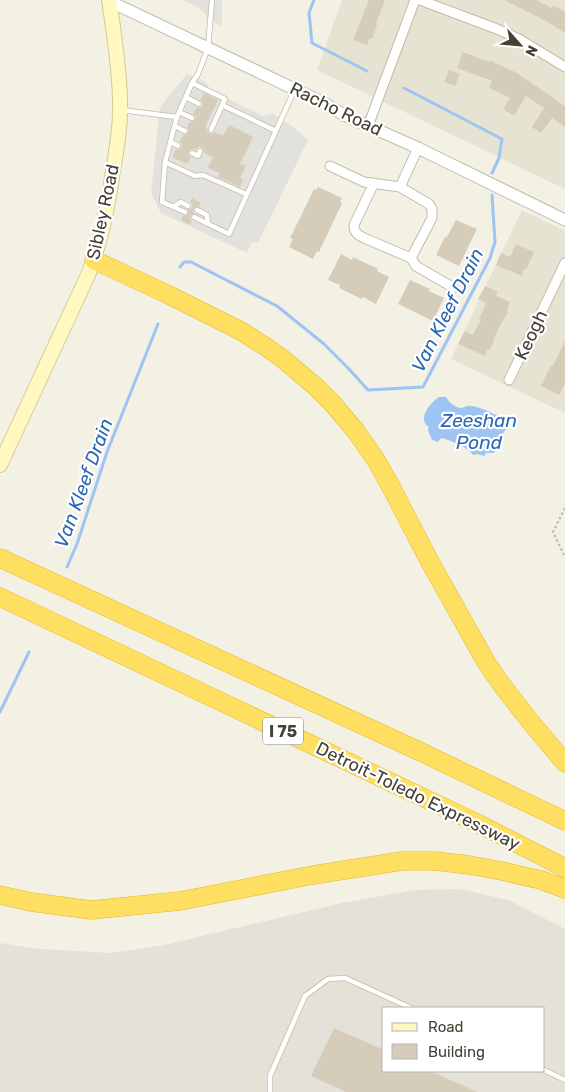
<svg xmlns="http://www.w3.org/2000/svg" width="565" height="1092" viewBox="0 0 565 1092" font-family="Rubik,sans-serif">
  <rect width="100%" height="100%" fill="#f3f0e4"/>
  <path fill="#e7e3d2" d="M342 0H565V189L317 70Z
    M522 210 565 231V413L451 359Z"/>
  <path fill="#e4e1d9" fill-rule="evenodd" d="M459 889 508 900 565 929V1092H0V943L39 949 111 953 164 945 342 903 416 890ZM384 1008H544V1071H384Z"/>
  <path fill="#e3e1dc" d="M183 0H222V26L206 18V14L198 7Z
    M187 74 206 82 210 90 263 116 273 114 295 128 308 140 258 243 252 242 247 253 161 213 151 193 160 107Z"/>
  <path fill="#9dc4f3" d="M439 397H446C448 401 455 408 461 408 466 407 468 405 472 406 483 408 504 417 510 426 502 432 498 441 496 451L493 453H486L484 456 477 454 473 455C465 445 454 443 443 438L440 439 438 442 432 440 428 430 429 427C416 419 431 402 439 397Z"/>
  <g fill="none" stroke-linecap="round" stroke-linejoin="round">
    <path stroke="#9dc4f3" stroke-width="3" d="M314 0 309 13 312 43 367 71
      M404 88 502 139 499 158 492 173
      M180 267 184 262H191L277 306 324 344 348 368 368 390 423 387 490 258 495 242 492 195
      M67 567 77 544 107 452 158 324
      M0 712 29 652"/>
  </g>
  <path fill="#d5cdb9" d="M369 0H385L376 24 377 25 372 39 370 38 367 45 353 40Z
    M504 0H536L552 8 553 5 565 12V33L544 20Z
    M463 52 489 62 490 60 517 73 565 106V127L552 118 541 133 532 127 544 108 526 96 514 116 503 109 510 98 489 88 492 81 457 68Z
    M449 70 460 74 455 86 444 82Z
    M204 93 218 100 205 127 207 128 208 133 212 134 215 132 223 136 229 125 253 137 240 164 246 166 240 178 243 179 240 187 218 177 220 173 208 168 213 157 204 153V150L202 147H199L196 149H191L189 151 188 155 191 157 187 164 172 157 176 150H180L182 148V144L180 142 183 135H186L188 133 189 130 187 127 190 122H193L195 120 196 117 193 114 197 107 201 108 203 105V102L200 100Z
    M318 187 342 198 340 202 342 203 319 252 317 251 313 259 289 247 293 239 290 238 302 214 314 189 316 190Z
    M192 198 201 203 199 207 196 206 194 208 193 211 194 213 190 216V219L192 221 190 225 181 220 183 216 188 215V210L192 208V204L190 202Z
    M456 220 477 229 459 266 436 255 445 237H447Z
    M516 244 534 252 526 270 524 269 522 276 496 265 501 253 510 257Z
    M341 254 352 260 353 257 378 269 377 271 389 277 376 304 363 297 362 299 339 288 340 285 328 280Z
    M410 280 430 289 429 291 444 298 433 321 398 304Z
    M485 286 498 292 496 296 510 302 507 311 508 312 503 321 502 322 493 340 494 341 490 350H487L485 356 458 344 465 331 473 335 481 319H479L486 303 478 299Z
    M565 341V383L559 395 541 386 551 365 553 366Z
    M334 1028 384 1050V1071H430L477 1092H346L311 1076Z"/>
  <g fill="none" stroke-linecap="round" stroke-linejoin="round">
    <g stroke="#c1bca9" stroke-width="6">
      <path id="service" d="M192 83 225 99 211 130
        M186 97 199 104
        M222 105 276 131
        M121 110 177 117
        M179 112 192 118
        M175 126 185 131
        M171 142 178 146
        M192 153 198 156 200 151
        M165 162 195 176 203 175 246 194
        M173 207 181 202 188 206
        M197 210 207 215 208 224
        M185 212 162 202 165 162 177 117 192 83 198 74 208 48 212 0
        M194 217 229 234 294 91
        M544 1070 565 1080
        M270 1092V1076L305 996 328 979 345 978 411 1008"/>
    </g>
    <g stroke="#c1bca9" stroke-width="11">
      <path id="minor" d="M420 0 497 29 519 39 565 67
        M368 126 415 0
        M330 166 364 182 400 187 418 148
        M374 183 354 225C354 233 358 235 364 238L411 258
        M400 187 429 204 432 209V218L411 258 416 266 454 288
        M509 380 565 263"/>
    </g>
    <g stroke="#c1bca9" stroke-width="13">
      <path id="tertiary" d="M109 1 324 103 344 115 418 148 565 220"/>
    </g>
    <g stroke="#d5cc91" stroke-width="16">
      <path id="secondary" d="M0 465 88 275C101 242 108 207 113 171 117 147 121 123 120 99 119 66 114 32 109 0"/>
    </g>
    <g stroke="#e3b82d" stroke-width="19">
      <path id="motorway" d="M94 260 167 294 241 331 266 347 283 359 316 387 332 403 355 430 376 460 390 485 430 562 486 662 501 684 529 720 565 763
        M0 558 421 752 565 821
        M0 597 479 824 565 868
        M0 895 31 902 91 910 180 901 313 875 402 861H435L469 865 502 871 541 880 565 889"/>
    </g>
    <path stroke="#c1b797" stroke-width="2" stroke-dasharray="2.5 2.5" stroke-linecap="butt" d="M565 508 553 532 565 557"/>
    <use href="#service" stroke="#fff" stroke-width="4.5"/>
    <use href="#minor" stroke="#fff" stroke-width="9"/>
    <use href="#tertiary" stroke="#fff" stroke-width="11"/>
    <use href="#secondary" stroke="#fff8c1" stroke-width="14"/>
    <use href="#motorway" stroke="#ffdf62" stroke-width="18"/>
  </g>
  <g text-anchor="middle" stroke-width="4.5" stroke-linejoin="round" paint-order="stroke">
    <rect fill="#fff" stroke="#7d7971" stroke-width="1" x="263" y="717.5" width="40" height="27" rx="4"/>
    <g font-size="16" font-weight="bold" fill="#454034">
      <text x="283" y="737">I 75</text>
    </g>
    <g font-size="18" fill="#454034" stroke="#fff">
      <text transform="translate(336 109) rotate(26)" y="6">Racho Road</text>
      <text transform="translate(103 212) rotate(-78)" y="6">Sibley Road</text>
      <text transform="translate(531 335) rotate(-65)" y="6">Keogh</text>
      <text transform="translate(418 796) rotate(26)" y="6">Detroit-Toledo Expressway</text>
    </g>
    <g font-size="19" font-style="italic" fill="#2967b4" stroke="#fff">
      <text transform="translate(447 310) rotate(-63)" y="7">Van Kleef Drain</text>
      <text x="479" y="427">Zeeshan<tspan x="479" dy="22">Pond</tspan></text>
      <text transform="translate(83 483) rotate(-70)" y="7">Van Kleef Drain</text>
    </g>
  </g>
  <rect x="382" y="1007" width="162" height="65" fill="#ffffff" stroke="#b5b3ae"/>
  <rect x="392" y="1023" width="25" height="8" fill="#fff8c1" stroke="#b5b3ae"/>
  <text x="428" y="1032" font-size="15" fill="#454034">Road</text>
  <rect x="392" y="1044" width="25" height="15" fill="#d5cdb9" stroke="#b5b3ae"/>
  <text x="428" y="1057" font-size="15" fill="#454034">Building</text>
  <g transform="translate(520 45) rotate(117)" stroke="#ffffff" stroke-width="4" paint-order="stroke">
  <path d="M0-4L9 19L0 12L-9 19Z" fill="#454034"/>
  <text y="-8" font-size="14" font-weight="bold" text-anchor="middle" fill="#454034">N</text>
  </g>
</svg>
